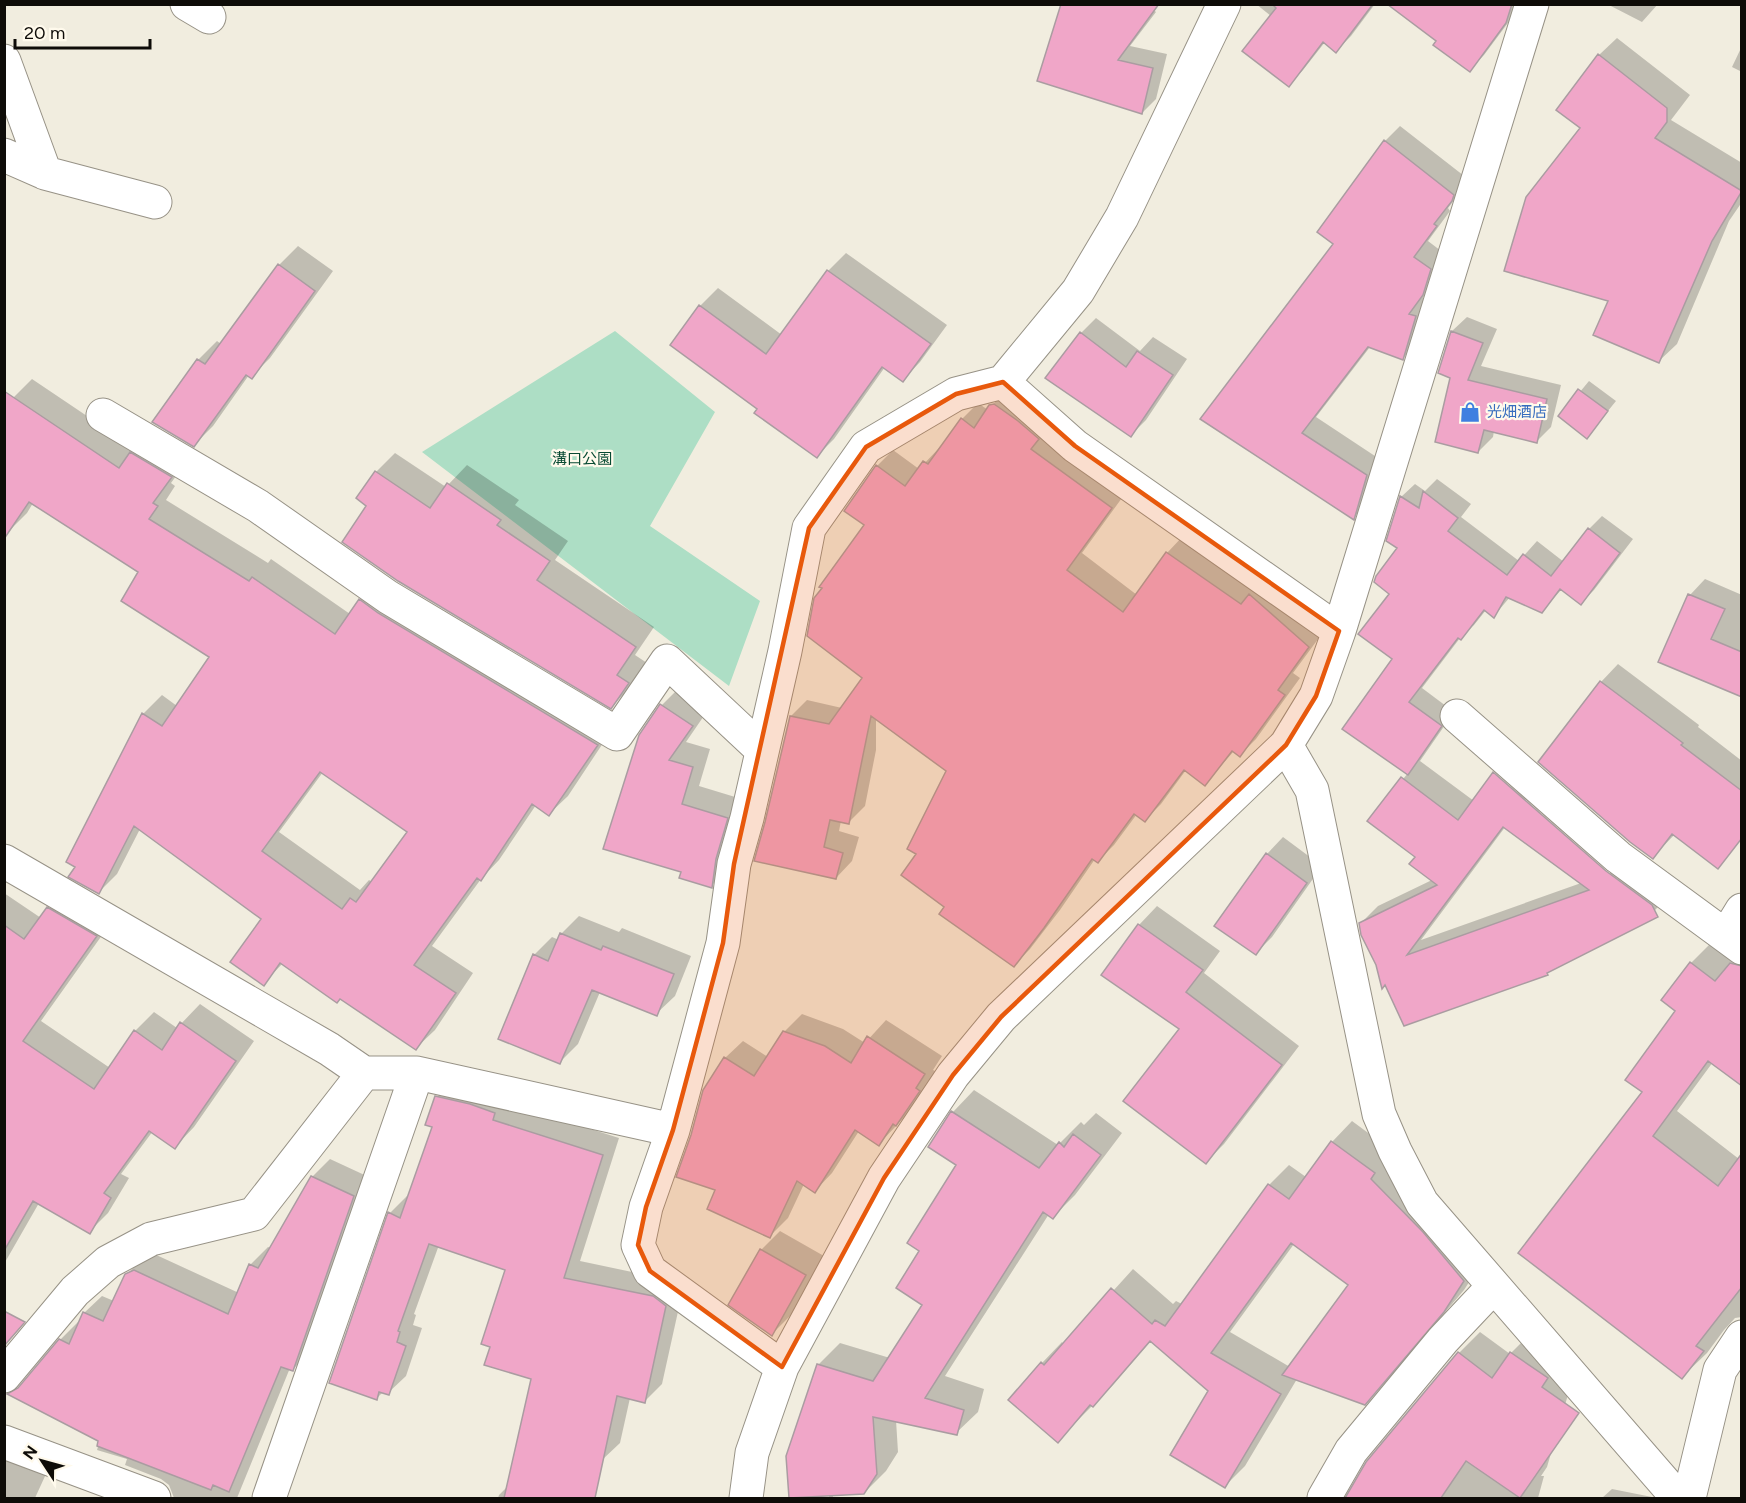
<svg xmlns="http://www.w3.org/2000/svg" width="1746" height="1503" viewBox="0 0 1746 1503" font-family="Figtree,'Noto Sans JP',sans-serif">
  <rect width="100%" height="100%" fill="#f1eddf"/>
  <path fill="#addec5" d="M615 331 715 412 650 526 760 601 729 686 422 452Z"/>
  <path fill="#0003" fill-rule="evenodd" d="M1067 4H1146L1156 12 1130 46 1167 54 1156 99 1142 113Z
    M1256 4H1375L1351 36 1336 51 1325 42 1303 70 1289 85 1271 16Z
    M1390 4H1522L1484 55 1469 70 1438 41Z
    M1607 4H1658L1642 22Z
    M1617 38 1690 95 1671 120 1742 163V202L1729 221 1677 344 1659 361 1610 300 1582 127 1599 55Z
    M1742 46V72L1732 67Z
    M1400 126 1468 179 1466 185 1448 208 1450 211 1428 241 1445 254 1437 278 1423 298 1430 301 1417 344 1402 359 1370 347 1316 417 1381 460 1368 503 1353 518 1203 419 1335 244 1385 141Z
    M298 246 333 271 270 358 251 377 249 375 213 426 194 445 198 360 217 341 221 344 279 265Z
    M846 253 947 325 920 362 903 380 885 367 834 439 817 456 759 408 700 306 718 288 782 335 828 271Z
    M1467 317 1497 329 1481 366 1561 385 1551 427 1537 441 1494 431 1493 437 1478 452 1452 377 1440 372 1452 331Z
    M1096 318 1140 351 1153 337 1187 359 1146 420 1131 435 1081 333Z
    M32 379 136 449 189 458 171 483 175 486 166 500 268 563 271 559 350 614 360 600 378 582 615 725 568 796 549 814 536 805 499 860 481 879 432 946 473 973 435 1030 416 1048 340 997 283 963 263 984V919L140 829 117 874 99 892 78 866 68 861 143 714 162 695 177 706 211 656 141 572 33 503 27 513 8 532 4 411 14 397ZM323 772 409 832 372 882 369 880 360 890 279 832Z
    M1589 381 1616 401 1587 437 1560 416Z
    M1007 389 1127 491 1082 553 1137 595 1167 553 1183 536 1324 631 1293 673 1300 678 1256 739 1240 755 1234 751 1205 784 1186 770 1161 804 1145 820 1137 814 1114 845 1098 861 1095 859 1060 910 1030 949 1014 965 946 907 918 854 948 770 876 718V750L865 806 849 822 841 821 839 831 859 837 852 861 836 878 756 860 791 716 807 700 842 708 864 678 866 525 877 466 893 450 919 469 941 446 942 447 962 419 978 403 988 410Z
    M395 453 446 487 467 465 519 500 515 505 568 541 555 560 654 627 635 655 647 663 630 688 611 707 368 506 376 472Z
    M1437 479 1471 504 1461 517 1519 561 1537 541 1564 562 1589 529 1602 516 1633 539 1594 590 1581 603 1562 589 1542 611 1510 597 1494 616 1486 610 1474 625 1460 638 1422 688 1454 712 1420 761 1474 801 1497 776 1526 799 1421 940 1615 871 1659 906 1642 923 1554 967 1547 974 1377 965 1360 924 1378 906 1432 880 1417 857 1369 821 1408 773 1394 659 1391 593 1399 547 1401 497 1415 484 1425 491Z
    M1705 579 1742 595V696L1660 661 1690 595Z
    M1618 664 1699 725 1698 727 1742 761V826L1675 834 1655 855 1540 762 1601 682Z
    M680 687 710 707 686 742 710 749 699 786 745 800 729 868 711 886 683 871 641 735 662 705Z
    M1283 837 1322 866 1272 937 1256 953 1216 925 1267 854Z
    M67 889 115 917 41 1021 110 1068 135 1031 154 1012 177 1028 200 1004 254 1041 194 1127 175 1147 153 1131 121 1174 129 1178 108 1213 89 1232 39 1203 4 1264V893L41 918Z
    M1157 906 1220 951 1204 973 1299 1046 1224 1144 1206 1162 1181 1029 1139 925Z
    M579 916 619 932 622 928 691 956 675 996 656 1014 600 992 578 1044 560 1062 534 955 552 937 559 940 561 934Z
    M1716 938 1742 955V1084L1713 1062 1677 1111 1739 1159 1742 1156V1317L1735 1318 1724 1330 1707 1353 1682 1377 1644 1092 1677 1011 1663 1000 1691 963Z
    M802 1014 843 1029 865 1043 886 1020 942 1056 933 1070 937 1072 914 1107 896 1126 879 1144 859 1131 832 1173 815 1191 804 1184 788 1218 770 1236 717 1189 725 1058 743 1041 768 1057 784 1032Z
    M454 1080 509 1103 619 1138 580 1261 670 1280 683 1289 662 1384 645 1401 630 1398 620 1443 602 1460 571 1455 562 1498H498L499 1495 509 1485 533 1378 492 1347 506 1269 439 1245 414 1314 416 1315 413 1325 422 1328 406 1376 388 1393 383 1392 377 1398 390 1213 407 1196 409 1197 434 1126 437 1097Z
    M974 1090 1058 1145 1081 1122 1084 1125 1096 1113 1122 1133 1075 1195 1053 1217 1049 1214 945 1376 984 1389 978 1412 956 1433 896 1420 898 1452 886 1471 864 1493 833 1494V1498H814L829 1497V1494L788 1456 819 1364 840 1343 890 1358 924 1304 921 1251 958 1165 953 1112Z
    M1352 1121 1394 1152 1484 1259 1464 1290 1385 1383 1364 1403 1297 1379 1245 1466 1225 1486 1210 1390 1152 1340 1113 1385 1057 1441 1042 1363 1062 1342 1064 1345 1133 1269 1173 1304 1176 1301 1182 1304 1269 1185 1289 1165 1306 1177 1332 1142ZM1294 1244 1350 1285 1290 1367 1230 1332Z
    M330 1159 371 1178 311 1352 293 1369 290 1368 237 1498H174L169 1485 161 1479 125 1465 127 1459 97 1450 100 1440 60 1340 78 1322 80 1323 84 1313 102 1296 114 1301 126 1275 144 1257 152 1253 239 1293 250 1265 268 1247 271 1248 313 1176Z
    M780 1231 824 1256 791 1315 772 1334 761 1250Z
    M1480 1332 1510 1354 1532 1332 1574 1374 1547 1467 1541 1476H1544L1538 1498H1342L1349 1495 1459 1353Z
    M4 1456 46 1474 35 1498H4Z
    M1612 1489 1657 1498H1602Z"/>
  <path fill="#f0a6c8" stroke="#aa9ca1" stroke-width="1.5" fill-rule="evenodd" d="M1061 4H1159L1118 60 1153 68 1142 114 1037 81Z
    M1272 4H1373L1336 53 1323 42 1289 87 1242 51 1276 8Z
    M1387 4H1512L1506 23 1470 72 1433 45 1436 41Z
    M1598 54 1667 108V122L1655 138 1742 191 1712 241 1659 363 1593 335 1608 301 1504 271 1526 197 1580 128 1556 110Z
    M1384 140 1454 195 1452 201 1434 224 1437 226 1414 257 1431 269 1423 295 1409 314 1416 316 1403 360 1368 347 1302 433 1367 475 1354 520 1200 419 1333 244 1317 232Z
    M278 264 315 291 252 379 246 375 194 447 152 422 197 359 205 364Z
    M827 270 931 344 903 382 882 367 817 458 754 413 757 409 670 345 699 305 766 354Z
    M1451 331 1483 343 1468 380 1547 399 1537 443 1484 430 1478 453 1435 442 1450 378 1438 373Z
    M1080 332 1126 367 1137 351 1173 375 1131 437 1045 378Z
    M1578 389 1608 411 1587 439 1558 416Z
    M4 391 119 468 130 452 172 477 153 503 158 506 149 519 249 581 252 577 335 634 359 599 378 613 598 745 549 816 532 804 481 881 477 878 414 965 456 993 416 1050 340 999 337 1003 280 963 264 986 230 962 261 919 134 826 99 894 68 877 75 867 66 862 142 713 162 726 209 657 121 601 138 572 29 502 4 539ZM320 772 407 832 356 902 350 898 342 909 262 851Z
    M994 404 1018 421 1039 439 1031 449 1112 508 1067 570 1123 612 1166 552 1241 604 1249 594 1309 647 1278 690 1285 695 1240 757 1232 751 1205 786 1184 770 1145 822 1134 814 1098 863 1092 859 1044 928 1014 967 939 914 944 907 901 875 916 854 907 849 946 771 871 716 849 824 830 820 824 847 843 853 836 879 754 861 765 822 790 716 829 724 862 678 807 636 814 598 822 588 819 587 864 525 844 511 876 465 905 486 923 461 928 464 961 418 974 428 989 405Z
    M375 471 430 508 447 483 501 520 497 525 550 561 537 580 636 647 617 675 629 683 611 709 398 581 342 542 366 506 356 498Z
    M1423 491 1458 518 1448 531 1507 575 1523 554 1551 576 1588 528 1620 553 1581 605 1560 589 1542 613 1506 597 1494 618 1484 610 1461 640 1458 638 1409 702 1442 726 1408 775 1342 729 1392 659 1358 634 1389 594 1374 582 1376 576 1397 548 1386 541 1400 496 1419 508Z
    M1688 594 1725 609 1711 639 1742 652V697L1658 662Z
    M1600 681 1683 743 1681 745 1742 791V838L1718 869 1672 834 1653 859 1630 842 1538 762Z
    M660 704 693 726 669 760 693 767 682 804 728 818 716 859 712 888 679 878 681 872 603 849 639 735Z
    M1493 772 1606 871 1652 905 1658 917 1547 973 1548 975 1404 1026 1385 985 1382 989 1376 965 1361 935 1359 923 1437 885 1409 864 1415 857 1367 821 1401 777 1458 820ZM1503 827 1589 890 1407 955 1451 896Z
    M1266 853 1307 883 1256 955 1214 926Z
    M47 907 97 936 23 1041 94 1089 134 1030 162 1050 180 1022 236 1061 175 1149 149 1131 104 1193 111 1198 90 1234 33 1201 4 1251V925L24 939Z
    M1138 924 1203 970 1186 992 1282 1065 1206 1164 1123 1101 1179 1029 1101 975Z
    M560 933 601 950 603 946 674 974 657 1016 592 990 560 1064 498 1039 533 954 548 961Z
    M1690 962 1715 981 1730 963 1742 966V1086L1708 1061 1653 1136 1718 1186 1742 1153V1287L1696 1346 1704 1351 1682 1379 1518 1253 1642 1092 1625 1080 1675 1011 1661 1000Z
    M783 1031 825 1046 851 1063 867 1036 925 1074 916 1088 920 1091 896 1126 893 1124 879 1146 855 1130 815 1193 797 1181 770 1238 707 1209 715 1190 676 1177 691 1135 703 1090 724 1057 754 1076Z
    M435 1096 470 1104 495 1113 493 1120 603 1155 564 1278 653 1296 666 1306 645 1403 617 1396 595 1498H504L531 1379 484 1365 490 1347 481 1344 505 1270 429 1244 398 1331 400 1332 397 1342 406 1346 389 1395 379 1392 377 1400 329 1383 388 1212 400 1218 432 1127 425 1125Z
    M951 1111 1039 1168 1059 1142 1064 1147 1073 1134 1101 1155 1053 1219 1043 1212 925 1398 964 1410 957 1435 873 1417 877 1474 864 1494 789 1498 786 1456 817 1364 873 1381 922 1305 896 1288 919 1251 907 1243 956 1165 928 1147Z
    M1331 1141 1375 1173 1371 1179 1423 1232 1464 1281 1444 1312 1365 1405 1282 1375 1348 1285 1291 1243 1211 1353 1281 1394 1225 1488 1170 1455 1208 1391 1150 1341 1093 1407 1090 1405 1058 1443 1008 1400 1041 1362 1044 1365 1111 1288 1152 1324 1155 1320 1165 1326 1268 1184 1289 1199Z
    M311 1176 354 1196 293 1371 281 1367 229 1492 213 1485 211 1490 97 1446 98 1441 7 1394 18 1388 59 1339 69 1344 83 1312 103 1321 125 1274 134 1270 228 1314 249 1264 258 1268Z
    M760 1249 806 1275 772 1336 728 1305Z
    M4 1311 25 1322 4 1346Z
    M1458 1352 1492 1378 1510 1352 1548 1378 1542 1387 1579 1413 1520 1498 1466 1461 1441 1498H1345L1366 1462Z"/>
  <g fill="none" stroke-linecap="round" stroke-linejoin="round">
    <g stroke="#979286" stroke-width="35">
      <path id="minor" d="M187 4 209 17
        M4 61 45 173 155 202
        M4 155 45 173
        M1003 382 1075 446 1339 631
        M103 415 258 506 388 597 617 734 667 661 762 750
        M1457 716 1618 857 1742 948
        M1286 745 1312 790 1379 1114 1395 1151 1422 1203 1678 1498
        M4 861 329 1049 364 1073H417L673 1130
        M1726 936 1742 910
        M782 1367 650 1271 638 1245 646 1207 673 1130 723 943 734 864 747 818 785 651 809 528 866 447 956 394 1003 382 1078 291 1122 217 1224 4
        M4 1376 75 1291 108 1262 151 1239 254 1214 364 1073
        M4 1442 154 1498
        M269 1498 417 1073
        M746 1498 752 1453 782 1367 884 1178 953 1075 1001 1017 1286 745 1316 696 1339 631 1532 4
        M1324 1498 1351 1451 1443 1340 1494 1286
        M1689 1498 1720 1370 1742 1337"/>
    </g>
    <use href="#minor" stroke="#fff" stroke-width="33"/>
  </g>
  <path fill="#e8590c" fill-opacity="0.2" stroke="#e8590c" stroke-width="4.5" stroke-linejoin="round" d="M1003 382 1075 446 1339 631 1316 696 1286 745 1001 1017 953 1075 884 1178 782 1367 650 1271 638 1245 646 1207 673 1130 723 943 734 864 809 528 866 447 956 394Z"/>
  <defs>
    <g id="shop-bare" transform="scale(1.62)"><path d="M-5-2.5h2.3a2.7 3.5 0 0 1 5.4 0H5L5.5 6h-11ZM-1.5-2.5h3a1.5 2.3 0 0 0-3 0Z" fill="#3f7fe0" stroke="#fffaec" stroke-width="2.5" paint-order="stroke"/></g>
  </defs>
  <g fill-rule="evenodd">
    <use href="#shop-bare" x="1470" y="412"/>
  </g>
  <g text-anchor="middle" stroke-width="4.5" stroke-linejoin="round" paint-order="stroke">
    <g font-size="15" fill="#366cbe" stroke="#fffaec" text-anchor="start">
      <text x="1487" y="417">光畑酒店</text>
    </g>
    <g font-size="15" fill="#084b33" stroke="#fffaec">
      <text x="582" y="464">溝口公園</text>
    </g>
  </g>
  <rect width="1746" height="1503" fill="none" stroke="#0e0c08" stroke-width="12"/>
  <g transform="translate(42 1461) rotate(306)" stroke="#fffaec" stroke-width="4.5" paint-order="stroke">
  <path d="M0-4.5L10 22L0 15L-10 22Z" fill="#0e0c08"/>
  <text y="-9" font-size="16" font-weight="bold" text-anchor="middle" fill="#0e0c08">N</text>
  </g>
  <path d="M15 39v9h135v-9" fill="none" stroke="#0e0c08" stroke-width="3"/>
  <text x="24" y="39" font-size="18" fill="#0e0c08" stroke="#fffaec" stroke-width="4.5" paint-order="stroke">20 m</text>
</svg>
